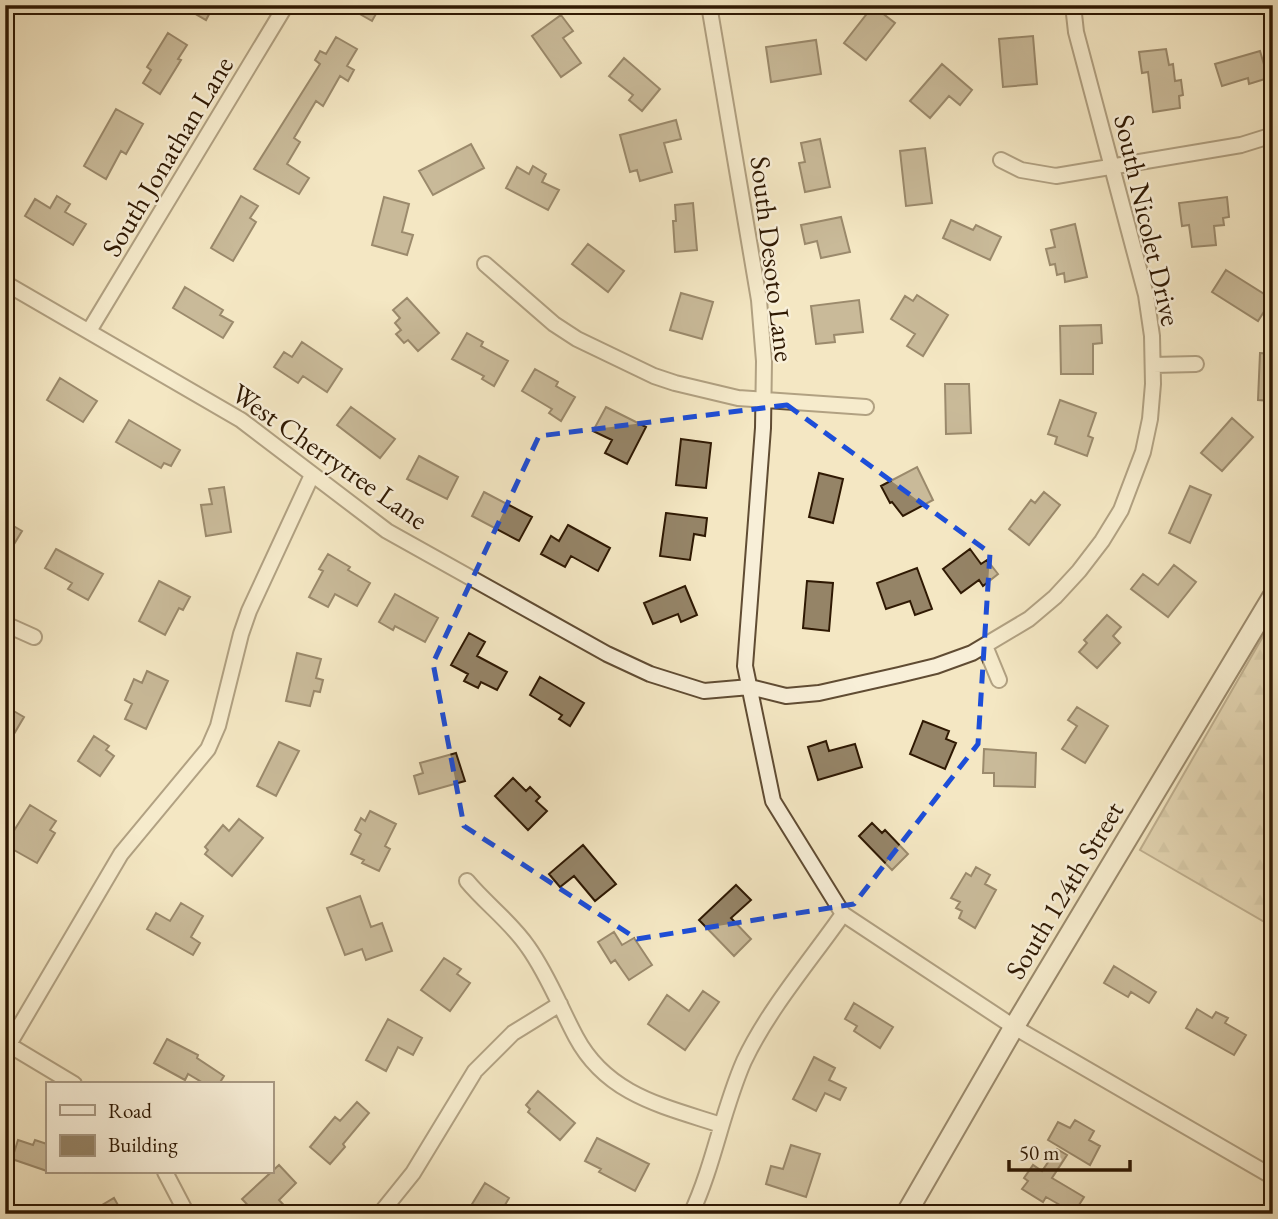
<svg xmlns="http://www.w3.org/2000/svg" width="1278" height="1219" viewBox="0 0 1278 1219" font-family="'EB Garamond',serif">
  <defs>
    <pattern id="forest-firs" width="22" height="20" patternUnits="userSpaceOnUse" patternTransform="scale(1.75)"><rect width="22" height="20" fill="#d3c4a2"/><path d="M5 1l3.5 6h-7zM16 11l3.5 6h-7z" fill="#b5a88a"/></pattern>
  </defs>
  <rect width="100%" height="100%" fill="#f4e7c3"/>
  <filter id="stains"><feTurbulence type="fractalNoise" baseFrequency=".00286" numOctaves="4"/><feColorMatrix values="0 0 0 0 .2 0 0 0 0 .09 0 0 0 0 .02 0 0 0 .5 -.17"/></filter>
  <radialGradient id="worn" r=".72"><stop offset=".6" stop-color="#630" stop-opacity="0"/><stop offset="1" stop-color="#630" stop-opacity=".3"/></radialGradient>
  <path fill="url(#forest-firs)" stroke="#816e52" stroke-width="2" d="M1273 619V927L1140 850Z"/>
  <path fill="#958467" stroke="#2f1903" stroke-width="2" d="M180 5H214L206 20Z
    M344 5H381L372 21Z
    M873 6 895 23 866 60 844 43Z
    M561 15 573 31 563 38 581 63 561 77 532 36Z
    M168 33 187 45 178 59 181 60 160 94 143 83 151 70 147 67Z
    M1033 36 1037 84 1003 87 999 39Z
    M336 37 357 49 347 66 354 70 348 81 340 76 323 106 316 101 294 138 300 142 287 164 309 178 299 194 254 169 320 64 315 60 320 51 326 54Z
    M816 40 821 74 771 82 766 47Z
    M1166 49 1169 65 1173 64 1175 81 1181 80 1183 95 1179 96 1180 108 1153 112 1148 72 1142 73 1139 52Z
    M1260 51 1268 78 1249 84 1248 78 1222 86 1215 64Z
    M624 58 660 89 642 111 629 100 633 95 609 76Z
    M942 64 972 90 960 105 949 96 930 118 910 101Z
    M116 109 143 124 126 154 121 151 106 179 84 166Z
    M676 120 681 139 664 143 672 172 640 181 637 170 630 172 620 135Z
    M820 139 830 187 805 192 799 163 805 162 801 143Z
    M471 144 484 168 433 195 419 171Z
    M925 148 932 203 906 206 900 151Z
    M533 166 546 174 542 182 559 190 548 210 506 188 517 167 529 174Z
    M57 196 70 204 65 212 86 224 73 245 25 216 35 199 50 208Z
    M241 196 258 206 250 218 256 222 233 261 211 248Z
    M384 197 409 204 402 232 413 235 407 255 372 245Z
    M1227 197 1229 217 1223 218 1224 225 1214 226 1216 245 1192 247 1189 225 1182 226 1179 203Z
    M693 203 697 250 675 252 673 221H676L675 205Z
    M841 217 850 252 821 258 817 241 805 244 801 225Z
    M951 220 973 230 976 225 1001 237 990 260 943 238Z
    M1075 224 1087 277 1065 282 1064 273 1057 275 1055 264 1050 265 1046 249 1055 247 1051 230Z
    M588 244 624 271 608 292 572 264Z
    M1226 270 1272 299 1258 321 1212 292Z
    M185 287 223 310 220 315 233 322 223 338 173 308Z
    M681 293 713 302 702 339 670 330Z
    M917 295 948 315 923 356 907 346 915 334 891 319 905 296 913 301Z
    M407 298 439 333 418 351 408 340 404 343 396 334 401 330 395 323 400 318 393 310Z
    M859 300 863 332 834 335 835 342 816 344 811 306Z
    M1101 325 1102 343 1093 344V374H1061L1060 326Z
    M467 333 483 342 481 346 508 361 494 386 482 379 484 376 452 359Z
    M302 342 342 369 327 392 303 376 298 383 274 367 284 352 292 357Z
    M1260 353 1273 354V401L1258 400Z
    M535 369 558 382 556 386 575 397 561 421 549 413 552 409 522 391Z
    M60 378 97 401 83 422 47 400Z
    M945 384H969L971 433 946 434Z
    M1060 400 1096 413 1088 436 1093 438 1087 456 1055 444 1057 437 1048 434Z
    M351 407 395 439 380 458 337 425Z
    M606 407 646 427 627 464 605 453 612 440 593 431Z
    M1232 418 1253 437 1222 471 1201 453Z
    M129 420 180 450 171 466 164 463 161 468 116 442Z
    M681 439 711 443 706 488 676 485Z
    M419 456 458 477 447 499 407 479Z
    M917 467 933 500 903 516 892 502 890 503 881 486Z
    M819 473 843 479 833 523 809 517Z
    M1190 486 1211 495 1190 543 1169 533Z
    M224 487 231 532 206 536 201 505 212 504 209 489Z
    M484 492 532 517 519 541 472 516Z
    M1044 492 1060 505 1029 545 1009 529 1031 500 1035 503Z
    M666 513 707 518 705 536 694 534 690 560 660 556Z
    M5 521 22 531 5 559Z
    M568 525 610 548 598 571 571 556 565 567 541 554 551 536 559 541Z
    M56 549 103 574 88 600 68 589 72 583 45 568Z
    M970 549 981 564 987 560 998 574 983 586 979 580 961 593 943 569Z
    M328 554 350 567 348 570 370 583 357 606 335 594 328 607 309 597 323 571 319 569Z
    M1174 565 1196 582 1168 617 1131 589 1143 574 1158 585Z
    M917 568 932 609 915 615 910 601 886 609 877 583Z
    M159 581 190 597 183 610 179 608 165 635 139 621Z
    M807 581 833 583 829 631 803 628Z
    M685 586 697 615 681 622 678 614 653 624 644 603Z
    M395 594 438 618 425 642 395 626 393 630 379 622Z
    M1107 615 1121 627 1113 636 1120 643 1097 668 1079 652 1087 643 1084 640Z
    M469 633 485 642 477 656 507 672 497 690 481 682 478 688 464 681 468 674 451 665Z
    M297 653 321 659 316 678 323 680 320 692 314 691 310 706 286 701Z
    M147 671 168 681 146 729 125 719 132 704 125 700 134 679 142 683Z
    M540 677 584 703 570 726 559 719 562 715 530 695Z
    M5 706 24 717 5 749Z
    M1077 707 1108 726 1085 763 1062 749 1077 726 1068 720Z
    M923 721 949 731 946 739 956 743 945 769 910 754Z
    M94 736 109 746 106 750 114 756 100 776 78 761Z
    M826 741 829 751 855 744 862 767 818 780 808 747Z
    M279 742 299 751 276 796 257 786Z
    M984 749 1036 753 1035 787 994 786V773H983Z
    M456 753 465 781 419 794 414 776 423 773 420 763Z
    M513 778 526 791 530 787 540 797 536 801 547 811 528 830 495 796Z
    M30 805 56 821 50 830 55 833 37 863 5 845Z
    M370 811 396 824 385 846 390 849 379 871 362 863 364 860 351 854 361 834 355 830 361 818 365 821Z
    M239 819 263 838 232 876 205 854 208 850 205 847 223 825 229 831Z
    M872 823 882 833 885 830 908 854 892 870 859 836Z
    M583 845 616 884 595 901 574 876 560 887 549 874Z
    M976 867 990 875 985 884 996 890 975 928 959 918 962 911 956 908 960 902 951 898 966 873 971 876Z
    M736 885 751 900 731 918 751 939 734 956 699 920Z
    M360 896 371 927 382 923 392 951 366 960 362 949 345 955 327 908Z
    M181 903 203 916 191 937 200 943 193 955 147 929 156 913 170 921Z
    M614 932 622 945 634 938 652 965 629 980 615 960 611 963 598 942Z
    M444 958 461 969 457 974 470 983 450 1011 421 990Z
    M1114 966 1156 992 1149 1003 1131 992 1128 997 1104 983Z
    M703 991 719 1002 685 1050 648 1024 667 995 689 1011Z
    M854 1003 893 1027 880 1048 854 1031 857 1026 845 1019Z
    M1197 1009 1212 1018 1216 1012 1228 1018 1225 1023 1246 1035 1234 1055 1186 1028Z
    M388 1019 422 1038 413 1055 398 1047 386 1071 366 1060Z
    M167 1039 198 1055 197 1058 224 1076 219 1084H205L188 1074 185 1080 154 1063Z
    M814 1057 835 1068 829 1080 846 1088 840 1100 825 1093 816 1111 793 1099Z
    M538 1091 575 1123 560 1140 528 1112 530 1109 526 1105Z
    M357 1102 369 1113 343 1144 345 1147 330 1164 310 1147 335 1117 340 1121Z
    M1075 1120 1094 1131 1089 1140 1100 1146 1090 1165 1048 1140 1058 1122 1070 1128Z
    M597 1138 649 1164 635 1191 599 1172 601 1169 585 1161Z
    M18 1140 33 1145 35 1140 47 1144V1171L12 1159Z
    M791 1145 820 1154 806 1197 766 1184 771 1166 783 1169Z
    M1057 1149 1067 1155 1052 1178 1084 1197 1074 1213 1046 1197 1043 1202 1022 1189 1028 1181 1024 1178 1033 1165 1042 1171Z
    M279 1165 296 1183 279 1200 292 1214H256L242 1199Z
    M485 1183 509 1198 501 1212 495 1208 492 1214H466Z
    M114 1198 123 1214H87Z"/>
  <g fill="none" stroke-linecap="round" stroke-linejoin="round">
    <g stroke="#604c33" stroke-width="18">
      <path id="street" d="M709 5 759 300 764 361 763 428 745 666 773 801 843 914 1014 1027 1273 1177
        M1001 160 1021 170 1056 176 1241 145 1273 135
        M485 264 554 324 577 339 654 376 675 383 738 398 866 407
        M5 283 241 420 387 531 607 654 650 674 704 691 750 687 786 696 819 693 899 675 936 666 972 653 1029 619 1055 597 1079 571 1102 541 1121 510 1143 452 1150 419 1153 384 1152 336 1146 295 1076 32 1073 5
        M89 331 286 5
        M1153 365 1196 364
        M5 624 34 637
        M985 646 999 680
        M467 881C486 904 511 922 528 947 548 975 560 1007 576 1037 607 1095 663 1106 721 1125
        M9 1045 74 1084
        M5 1051 121 854 208 749 218 726 241 634 249 611 312 475
        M165 1172 187 1214
        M380 1214 413 1173 475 1071 513 1033 560 1004
        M691 1214C714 1165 722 1111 744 1061 768 1010 810 961 843 914"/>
    </g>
    <g stroke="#2f1903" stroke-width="23">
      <path id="secondary" d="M906 1214 1014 1027 1273 596"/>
    </g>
    <use href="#street" stroke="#f8efd8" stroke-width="14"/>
    <use href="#secondary" stroke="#f8efd8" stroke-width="19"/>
  </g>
  <path d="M0 0H1278V1219H0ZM787 405 990 553 978 744 854 904 637 939 464 826 433 663 539 436Z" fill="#f4e7c3" fill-opacity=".55" fill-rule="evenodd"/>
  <path fill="none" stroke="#1d4ed8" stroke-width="5" stroke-dasharray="14 9" stroke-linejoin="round" d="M787 405 990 553 978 744 854 904 637 939 464 826 433 663 539 436Z"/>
  <g text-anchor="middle" stroke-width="5" stroke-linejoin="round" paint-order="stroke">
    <g font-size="28" fill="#2f1903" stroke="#f8efd8">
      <text transform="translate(167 156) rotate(-59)" y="10">South Jonathan Lane</text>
      <text transform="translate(1148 220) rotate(77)" y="10">South Nicolet Drive</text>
      <text transform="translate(773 259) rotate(83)" y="10">South Desoto Lane</text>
      <text transform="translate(330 456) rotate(35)" y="10">West Cherrytree Lane</text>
      <text transform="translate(1064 890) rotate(-59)" y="10">South 124th Street</text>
    </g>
  </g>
  <rect width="1278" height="1219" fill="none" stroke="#f4e7c3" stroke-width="28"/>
  <rect x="7" y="7" width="1264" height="1205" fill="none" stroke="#2f1903" stroke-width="3.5"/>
  <rect x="14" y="14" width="1250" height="1191" fill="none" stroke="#2f1903" stroke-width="2"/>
  <rect x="46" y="1082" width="228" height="91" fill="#f8efd8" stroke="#a89983" stroke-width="2"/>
  <rect x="60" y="1105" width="35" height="10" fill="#f8efd8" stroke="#a89983" stroke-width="2"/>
  <text x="108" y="1118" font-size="21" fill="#2f1903">Road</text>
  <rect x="60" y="1135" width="35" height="21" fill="#958467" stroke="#a89983" stroke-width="2"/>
  <text x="108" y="1152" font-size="21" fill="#2f1903">Building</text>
  <path d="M1009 1160v10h121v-10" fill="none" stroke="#2f1903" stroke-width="3.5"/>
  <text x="1019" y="1160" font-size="21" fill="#2f1903" stroke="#f8efd8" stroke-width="5" paint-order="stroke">50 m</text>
  <rect width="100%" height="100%" filter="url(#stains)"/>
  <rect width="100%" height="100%" fill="url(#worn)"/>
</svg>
